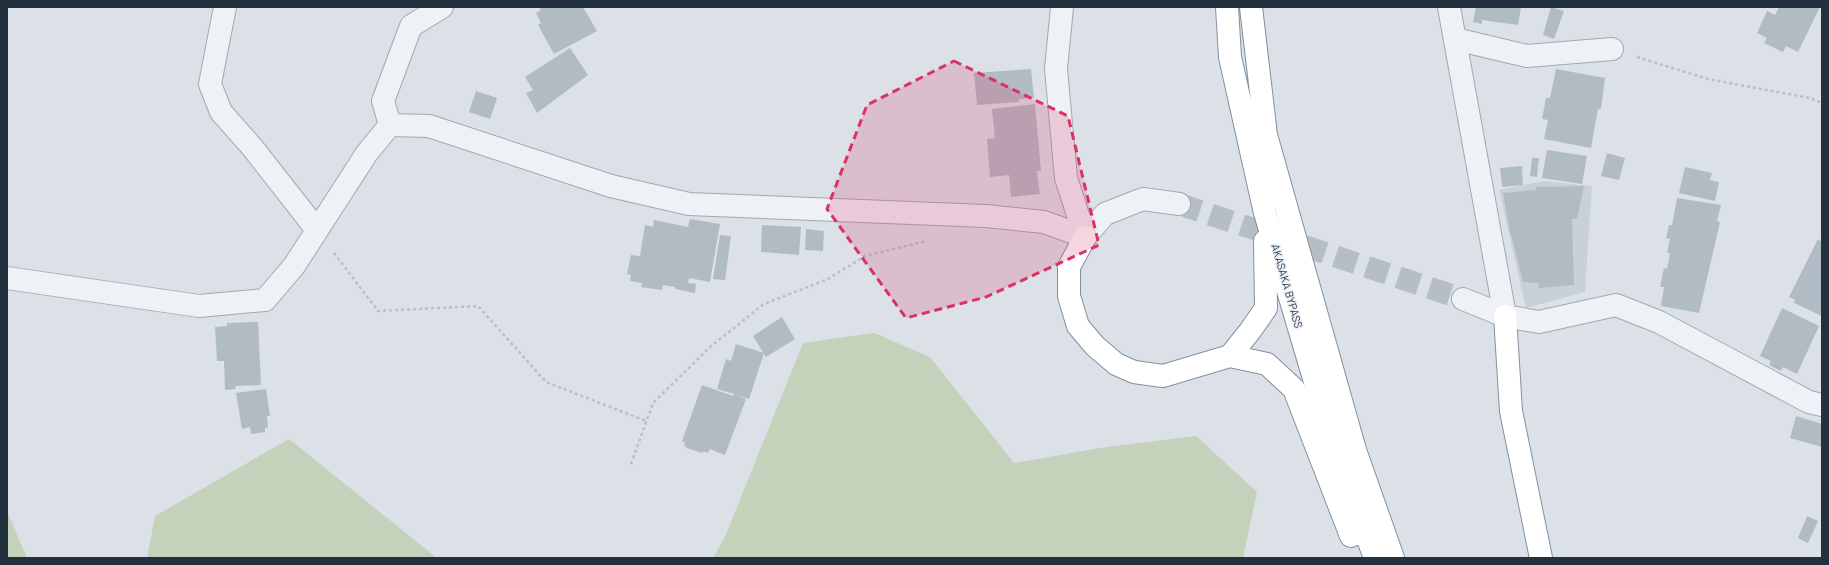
<svg xmlns="http://www.w3.org/2000/svg" width="1829" height="565" viewBox="0 0 1829 565" font-family="Barlow,sans-serif">
  <rect width="100%" height="100%" fill="#dbe1e7"/>
  <path fill="#c8d1d9" d="M1543 181 1592 186 1585 292 1526 308 1499 190Z"/>
  <path fill="#c4d2bb" d="M874 333 930 357 1014 463 1106 447 1196 436 1257 492 1243 558H713L725 537 803 343Z
    M289 439 437 558H147L155 516Z
    M7 511 27 558H7Z"/>
  <path fill="#b1bbc4" d="M539 7H583L597 31 554 54 538 25 541 23 536 13 541 10Z
    M1476 7H1521L1518 25 1482 20V24L1473 22Z
    M1551 7 1564 11 1554 39 1543 35Z
    M1779 7H1820L1798 52 1786 46 1783 52 1764 43 1767 38 1757 33 1767 11 1775 15Z
    M570 48 588 75 537 113 526 93 533 90 525 77Z
    M1031 69 1034 98 1019 99V102L977 105 974 73Z
    M1556 69 1605 78 1601 109H1598L1591 148 1544 139 1548 120 1542 119 1546 98H1550Z
    M476 91 497 98 490 119 469 112Z
    M1035 104 1041 171H1037L1040 194 1011 197 1009 175 990 177 987 139 995 138 992 109Z
    M1547 150 1587 156 1582 184 1542 178Z
    M1607 153 1625 158 1619 180 1601 176Z
    M1532 158H1539L1537 177 1530 176Z
    M1522 166 1523 185 1502 187 1500 168Z
    M1685 167 1712 173 1710 180 1719 182 1715 201 1679 193Z
    M1584 186 1577 219H1572L1574 285 1539 288V283L1523 282 1509 227 1503 193 1536 190V187Z
    M1677 198 1721 205 1717 221 1720 222 1699 313 1661 306 1664 287H1660L1664 268 1667 269 1670 253H1667L1670 239 1666 238 1669 225H1672Z
    M690 219 720 224 710 282 689 278 688 283 696 284 695 293 675 289V287L663 285 662 290 641 287 642 283 630 281 631 275 627 274 631 255 640 256 645 225 653 227 654 220 688 227Z
    M762 225 801 227 799 255 761 252Z
    M806 229 824 231 823 251 805 250Z
    M720 235 731 236 725 280 713 279Z
    M1818 239 1822 242V316L1794 303 1795 300 1789 297Z
    M1782 308 1819 326 1797 374 1783 367 1781 371 1769 365 1771 361 1760 356Z
    M782 317 795 339 766 357 753 336Z
    M258 322 261 385 235 386 236 389 225 390 224 361H217L215 327 227 326V323Z
    M736 344 764 353 749 399 737 395 746 399 725 455 710 449 708 453 703 451 702 453 687 448 684 445 685 443 682 441 702 385 733 396 734 394 717 389 726 359 731 361Z
    M266 389 270 416H267L268 427 265 428V432L251 434 250 427 242 429 236 393Z
    M1796 416 1822 424V447L1790 438Z
    M1807 516 1818 521 1808 543 1798 538Z"/>
  <g fill="none" stroke-linecap="round" stroke-linejoin="round">
    <path stroke="#b6bec5" stroke-width="22" stroke-dasharray="22 11" stroke-linecap="butt" d="M1179 204 1463 299"/>
    <g stroke="#a0a9b1" stroke-width="24">
      <path id="minor" d="M225 7 210 84 221 112 252 147 317 230
        M1062 7 1056 69 1066 178 1085 237
        M1449 7 1505 316
        M1455 39 1527 56 1612 49
        M390 125 383 101 411 26 442 7
        M1085 237 1105 214 1143 199 1179 204
        M7 278 199 306 265 300 294 266 367 153 390 125 429 126 611 186 689 204 986 216 1044 222 1085 237
        M1463 299 1505 316 1539 322 1616 305 1659 322 1809 402 1822 405"/>
    </g>
    <g stroke="#81919f" stroke-width="24">
      <path id="highway" d="M1227 7 1230 57 1265 213 1336 453 1375 558
        M1251 7 1266 135 1355 450 1393 558
        M1085 237 1069 267V296L1078 326 1095 346 1116 364 1134 372 1163 376 1230 356 1267 364 1294 389 1351 536
        M1505 316 1511 411 1541 558
        M1230 356 1250 331 1266 308 1265 241"/>
    </g>
    <path stroke="#b9bfc5" stroke-width="2.5" stroke-dasharray="3 3" stroke-linecap="butt" d="M1637 57 1708 79 1810 98 1822 103
      M334 253 378 311 478 306 546 382 646 421
      M631 464 653 403 710 347 764 304 828 279 865 256 927 241"/>
    <use href="#minor" stroke="#eef1f5" stroke-width="22"/>
    <use href="#highway" stroke="#fff" stroke-width="22"/>
  </g>
  <path fill="#db3163" fill-opacity="0.2" stroke="#db3163" stroke-width="3" stroke-dasharray="8 5" stroke-linejoin="round" d="M954 61 1068 116 1099 245 986 297 906 318 827 209 867 105Z"/>
  <g text-anchor="middle" stroke-width="3" stroke-linejoin="round" paint-order="stroke">
    <g font-size="11" fill="#23313e" stroke="#eaf0f5">
      <text transform="translate(1287 286) rotate(74)" y="4">AKASAKA BYPASS</text>
    </g>
  </g>
  <rect width="1829" height="565" fill="none" stroke="#23313e" stroke-width="16"/>
</svg>
